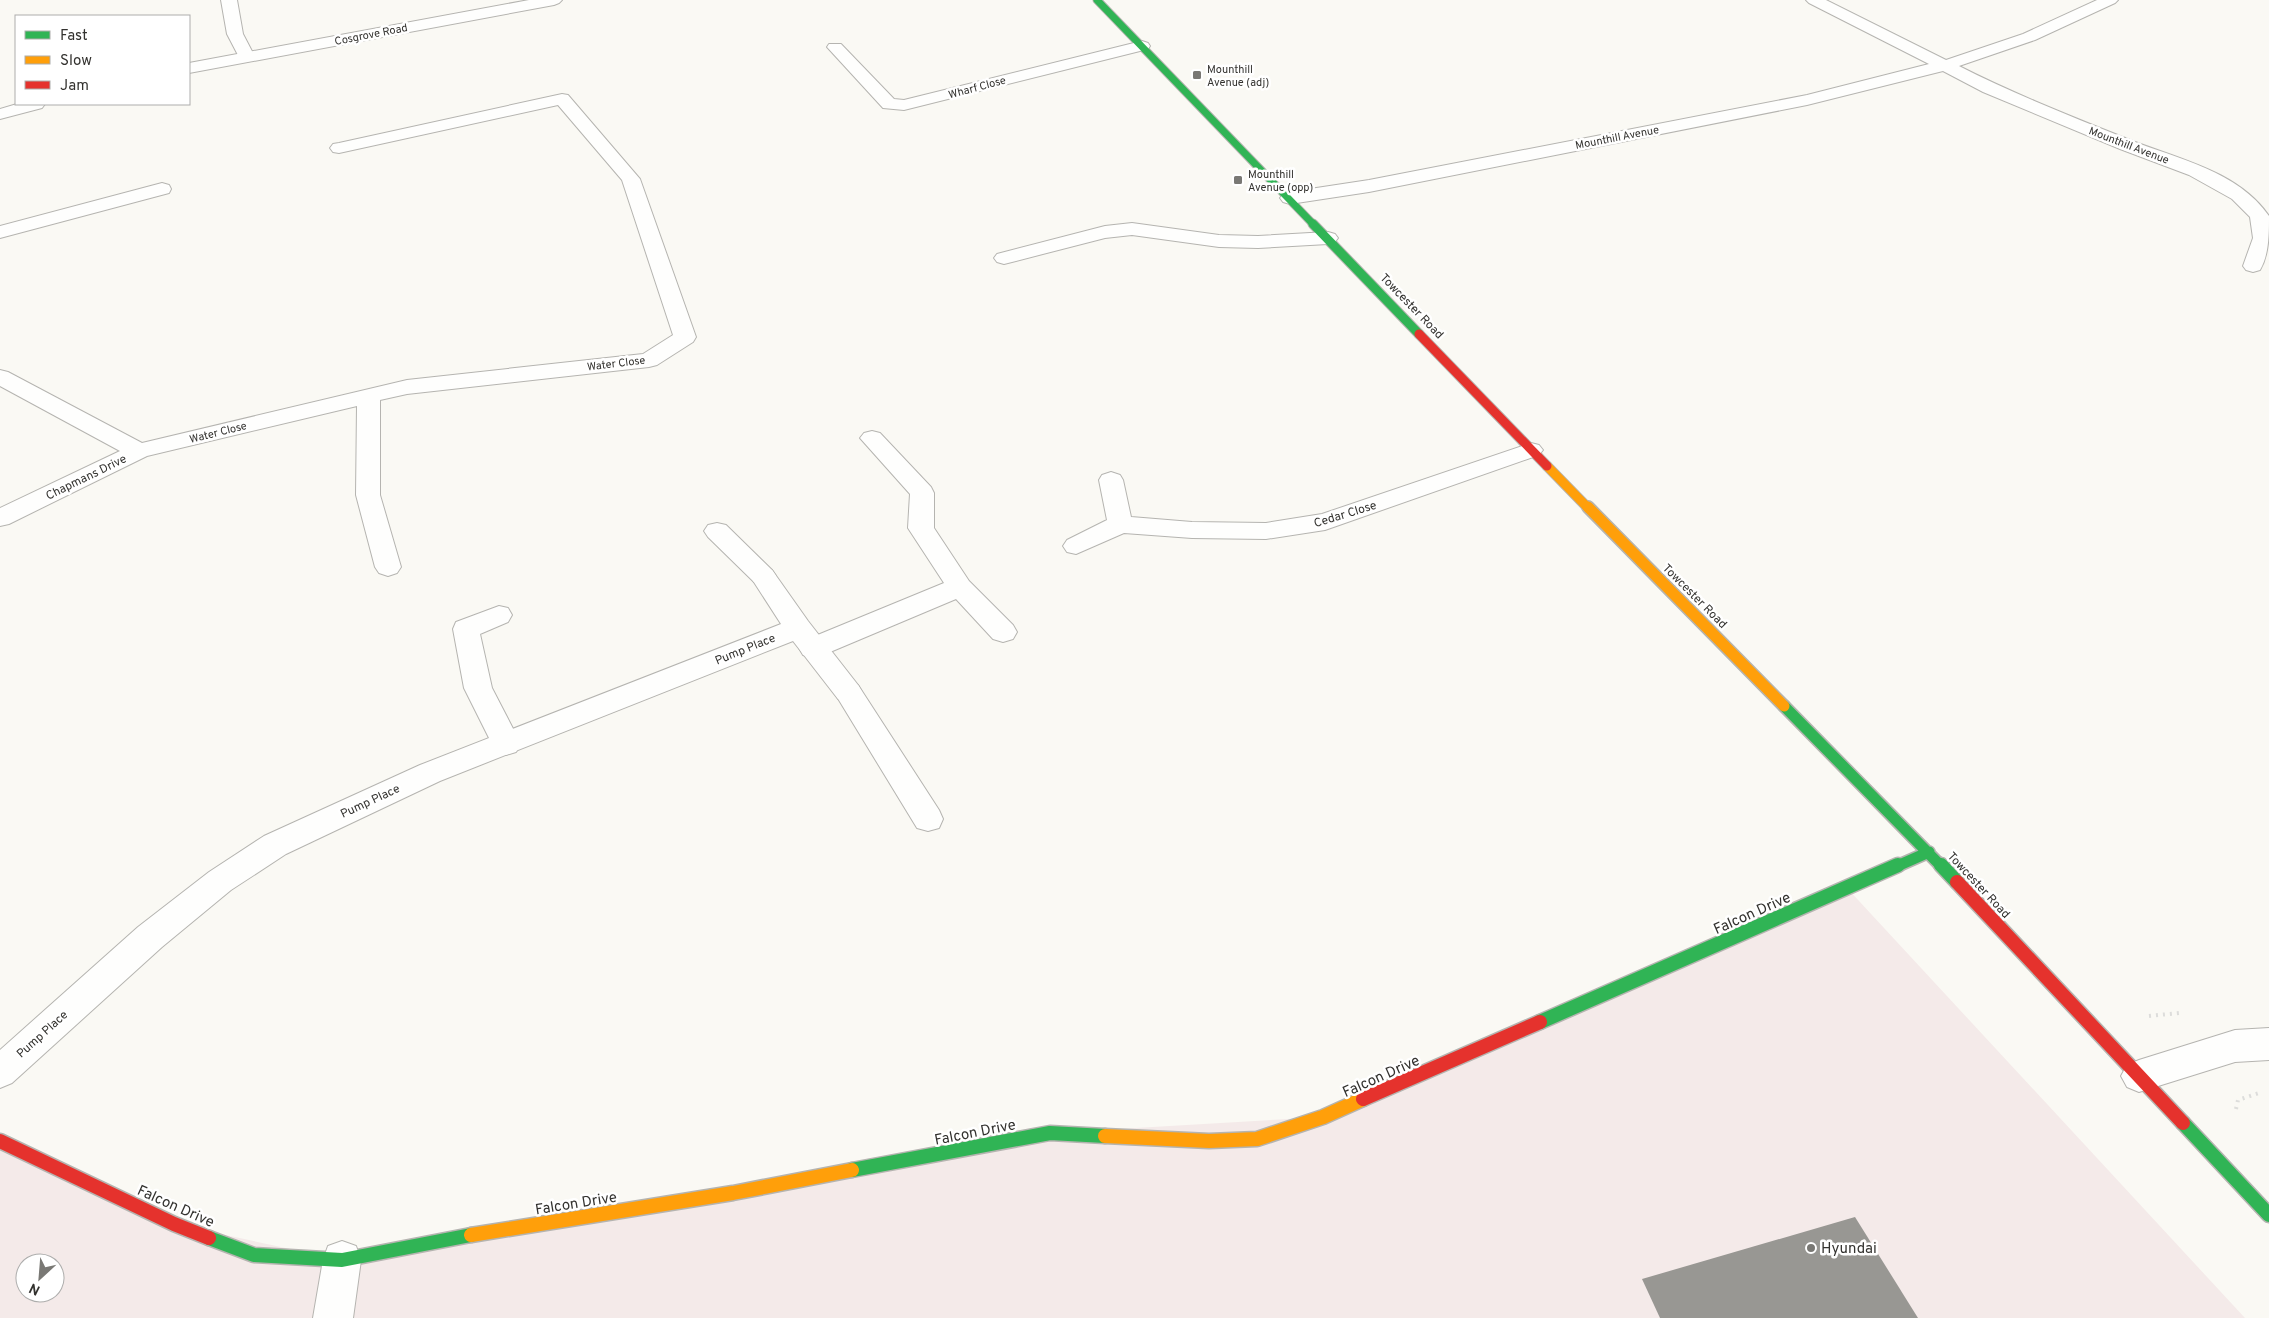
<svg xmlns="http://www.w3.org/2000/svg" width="2269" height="1318" viewBox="0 0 2269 1318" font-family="Overpass,sans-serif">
  <rect width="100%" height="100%" fill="#faf9f4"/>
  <path fill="#f4eae9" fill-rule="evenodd" d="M1847 888 2245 1318H0V1141L174 1224 342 1260 1050 1133 1323 1117ZM25 1263H55V1293H25Z"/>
  <path fill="#989793" d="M1855 1217 1918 1318H1660L1642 1279Z"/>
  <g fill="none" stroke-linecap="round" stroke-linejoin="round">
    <g stroke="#b5b4b0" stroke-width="2">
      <path id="lane" d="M221 0H237L243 34 255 57 253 61H241L239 57 227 34Z
        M1142 41 1148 43 1150 46 1148 49 904 110 883 108 827 47 829 44H841L894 99 904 100Z
        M1132 223 1219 235 1258 236 1328 232 1335 234 1338 238 1335 242 1328 244 1258 248 1219 247 1132 235 1105 238 1004 264 997 262 994 258 997 254 1105 226Z
        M872 431 880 433 931 487 934 493V528L969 581 1013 625 1017 632 1013 639 1003 642 993 639 956 599 823 655 813 658 803 655 799 648 803 641 944 583 908 528 910 494 860 438 864 433Z
        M717 523 726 525 772 570 776 576 772 582 763 585 754 582 708 537 704 531 708 525Z
        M499 606 508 608 512 615 508 622 480 634 492 688 521 744 516 752 506 755 496 752 464 688 453 629 456 622Z
        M848 682 858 685 939 810 943 819 939 828 928 831 917 828 834 692 838 685Z
        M342 1241 356 1246 361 1260 353 1318H313L323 1260 328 1246Z"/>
    </g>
    <g stroke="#b5b4b0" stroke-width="2">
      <path id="street" d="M529 0H562L559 3 554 5 189 73V63Z
        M1806 0H1826L1946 60 2023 34 2097 0H2118L2115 3 2035 40 1959 66C2014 94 2073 117 2130 140 2178 159 2238 171 2269 216 2269 234 2269 255 2260 270L2253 272 2246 270 2243 266 2253 238 2250 217 2232 199 2189 175 2120 149 1983 92 1943 71 1807 105 1369 192 1290 204 1283 202 1280 198 1283 194 1290 192 1369 180 1807 95 1929 64 1809 3Z
        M562 94 568 95 640 179 696 337 693 342 657 365 649 367 407 394 380 400V495L401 567 397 573 388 576 379 573 375 567 356 495 357 406 147 456 9 524 0 526V508L120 451 0 386V370L8 372 142 443 407 380 643 354 673 335 622 180 558 105 339 153 333 152 330 148 333 144 339 143Z
        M17 104H45L42 108 0 119V109Z
        M162 183 169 185 171 189 169 193 0 238V226Z
        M1531 443 1539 445 1543 450 1539 455 1325 530 1266 539 1192 538 1124 533 1076 554 1067 552 1063 546 1067 540 1107 520 1099 480 1102 475 1111 472 1120 475 1123 480 1131 517 1192 522 1266 523 1322 514Z
        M763 567 772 570 808 621 858 685 862 692 858 699 848 702 838 699 793 641 440 781 286 854 231 890 162 947 12 1083 0 1088V1050L138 927 209 872 264 836 420 765 781 624 750 576 754 570Z
        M2269 1028V1060L2235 1062 2139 1092 2127 1087 2121 1076 2127 1065 2139 1060 2235 1030Z"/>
    </g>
    <g stroke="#b5b4b0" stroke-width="9">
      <path id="fast-far3" d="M1097 0 1314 225"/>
    </g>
    <g stroke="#b5b4b0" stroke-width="11">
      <path id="fast-far2" d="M1313 224 1419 334"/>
    </g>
    <g stroke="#b5b4b0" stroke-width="14">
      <path id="fast-far1" d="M1784 706 1942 867
        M1895 867 1929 852"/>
    </g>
    <g stroke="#b5b4b0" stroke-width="17">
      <path id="fast" d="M1941 865 1957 882
        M1540 1022 1898 865
        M2183 1123 2269 1215
        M852 1170 1050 1133 1105 1136
        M209 1238 254 1255 342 1260 471 1235"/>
    </g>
    <g stroke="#b5b4b0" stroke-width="11">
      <path id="slow-far2" d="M1547 466 1589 509"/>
    </g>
    <g stroke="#b5b4b0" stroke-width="14">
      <path id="slow-far1" d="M1588 507 1784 706"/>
    </g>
    <g stroke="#b5b4b0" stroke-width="17">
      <path id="slow" d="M1105 1136 1209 1141 1257 1139 1323 1117 1363 1099
        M471 1235 733 1193 852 1170"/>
    </g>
    <g stroke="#b5b4b0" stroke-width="11">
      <path id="jam-far1" d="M1419 334 1547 466"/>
    </g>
    <g stroke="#b5b4b0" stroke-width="17">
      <path id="jam" d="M1957 882 2183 1123
        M1363 1099 1540 1022
        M0 1141 174 1224 209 1238"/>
    </g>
    <path stroke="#dddddb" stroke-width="4" stroke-dasharray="2 5" stroke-linecap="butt" d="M2149 1016 2179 1013
      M2236 1109 2238 1100 2259 1093"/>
    <use href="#lane" fill="#fefefd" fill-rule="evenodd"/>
    <use href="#street" fill="#fefefd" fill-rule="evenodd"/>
    <use href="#fast-far3" stroke="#30b455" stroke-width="7"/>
    <use href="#fast-far2" stroke="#30b455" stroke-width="9"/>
    <use href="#fast-far1" stroke="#30b455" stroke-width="11"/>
    <use href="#fast" stroke="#30b455" stroke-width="14"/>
    <use href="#slow-far2" stroke="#ff9f0a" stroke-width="9"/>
    <use href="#slow-far1" stroke="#ff9f0a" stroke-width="11"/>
    <use href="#slow" stroke="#ff9f0a" stroke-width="14"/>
    <use href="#jam-far1" stroke="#e5322d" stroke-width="9"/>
    <use href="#jam" stroke="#e5322d" stroke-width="14"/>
  </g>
  <g fill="#797874" stroke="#fff" stroke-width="2">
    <rect x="1192" y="70" width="10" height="10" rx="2.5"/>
    <rect x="1233" y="175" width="10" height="10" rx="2.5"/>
    <circle cx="1811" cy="1248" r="5"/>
  </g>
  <g text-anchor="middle" stroke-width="5" stroke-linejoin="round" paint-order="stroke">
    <g font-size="11" fill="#33322f" stroke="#fff">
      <text transform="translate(371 34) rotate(-11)" y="4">Cosgrove Road</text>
      <text transform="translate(977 87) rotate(-15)" y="4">Wharf Close</text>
      <text transform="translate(1617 137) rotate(-11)" y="4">Mounthill Avenue</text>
      <text transform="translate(2129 145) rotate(21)" y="4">Mounthill Avenue</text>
      <text transform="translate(616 363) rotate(-7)" y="4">Water Close</text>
      <text transform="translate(218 432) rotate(-14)" y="4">Water Close</text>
    </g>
    <g font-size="11" fill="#33322f" stroke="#fff" text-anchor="start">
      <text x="1207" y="73">Mounthill<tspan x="1207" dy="13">Avenue (adj)</tspan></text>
      <text x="1248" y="178">Mounthill<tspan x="1248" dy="13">Avenue (opp)</tspan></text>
    </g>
    <g font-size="12" fill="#33322f" stroke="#fff">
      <text transform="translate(1412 306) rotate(46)" y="4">Towcester Road</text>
      <text transform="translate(86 477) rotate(-26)" y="4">Chapmans Drive</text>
      <text transform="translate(1345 514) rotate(-17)" y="4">Cedar Close</text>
      <text transform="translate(1695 596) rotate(45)" y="4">Towcester Road</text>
      <text transform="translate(745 649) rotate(-22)" y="4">Pump Place</text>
      <text transform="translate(370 801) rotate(-25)" y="4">Pump Place</text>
      <text transform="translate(1979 885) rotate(47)" y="4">Towcester Road</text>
      <text transform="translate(42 1034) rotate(-42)" y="4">Pump Place</text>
    </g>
    <g font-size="15" fill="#33322f" stroke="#fff">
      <text transform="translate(1752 913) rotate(-24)" y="5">Falcon Drive</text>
      <text transform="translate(1381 1076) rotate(-24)" y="5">Falcon Drive</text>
      <text transform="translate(975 1132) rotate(-11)" y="5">Falcon Drive</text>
      <text transform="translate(576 1203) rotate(-9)" y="5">Falcon Drive</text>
      <text transform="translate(176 1206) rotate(24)" y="5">Falcon Drive</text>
    </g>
    <g font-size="15" fill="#33322f" stroke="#fff" text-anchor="start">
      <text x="1821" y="1253">Hyundai</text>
    </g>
  </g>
  <rect x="15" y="15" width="175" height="90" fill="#ffffff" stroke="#adadac"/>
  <rect x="25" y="31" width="25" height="8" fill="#30b455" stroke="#adadac"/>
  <text x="60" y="40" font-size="15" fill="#33322f">Fast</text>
  <rect x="25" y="56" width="25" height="8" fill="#ff9f0a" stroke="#adadac"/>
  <text x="60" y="65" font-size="15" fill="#33322f">Slow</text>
  <rect x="25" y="81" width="25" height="8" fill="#e5322d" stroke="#adadac"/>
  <text x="60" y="90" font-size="15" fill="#33322f">Jam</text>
  <g transform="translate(40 1278) rotate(206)"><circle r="24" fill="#ffffff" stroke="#adadac"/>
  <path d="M0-4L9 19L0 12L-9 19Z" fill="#797874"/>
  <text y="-8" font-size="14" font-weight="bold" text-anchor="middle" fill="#33322f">N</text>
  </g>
</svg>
